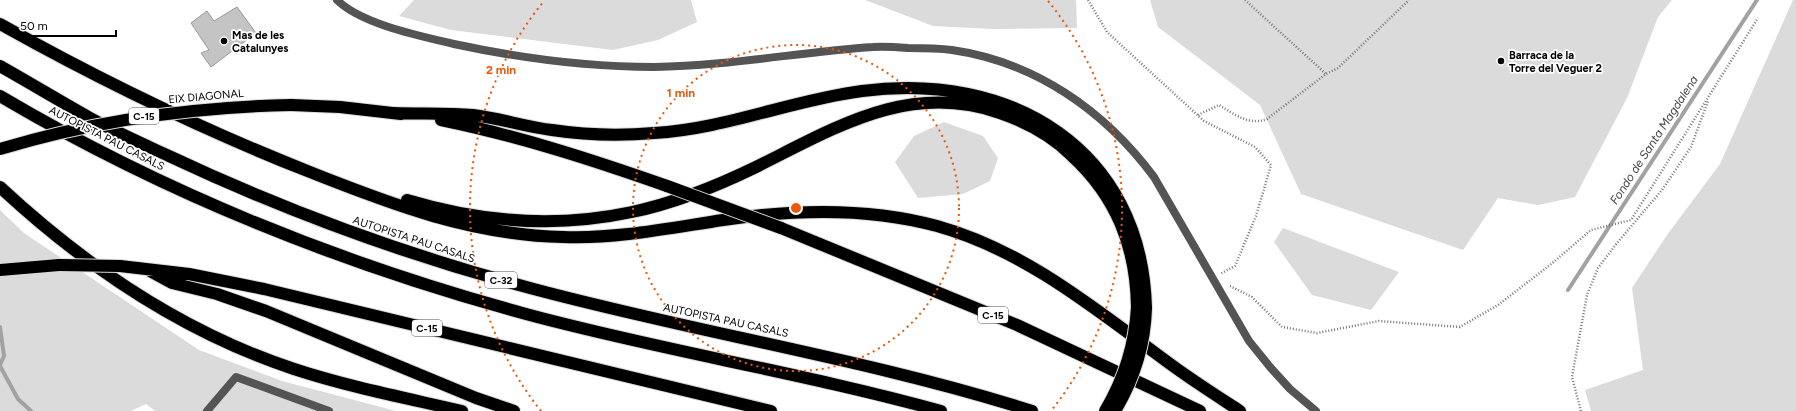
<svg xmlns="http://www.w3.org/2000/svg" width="1796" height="411" viewBox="0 0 1796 411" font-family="Figtree,sans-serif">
  <rect width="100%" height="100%" fill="#fff"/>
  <path fill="#dbdbdb" d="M414 0H691L697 22 658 40 613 50 451 30 399 16Z
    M865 0H1076L1077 28 992 29 933 26Z
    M1150 0H1672L1658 17 1627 98 1575 197 1538 205 1498 198 1463 250 1301 194 1260 105 1158 27Z
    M1793 0H1796V411H1591L1585 390 1643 370 1632 288 1667 235 1720 164Z
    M944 122 983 136 998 158 990 181 963 194 918 198 895 162 914 136Z
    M0 210 24 233 199 350 282 381 396 411H155L146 404 131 411H0Z
    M1283 228 1399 272 1371 310 1312 295 1274 242Z"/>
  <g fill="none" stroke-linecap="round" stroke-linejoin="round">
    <path stroke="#a2a2a2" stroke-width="4" d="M1568 290 1757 0
      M0 327 4 356 0 365
      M0 366 18 399 31 411"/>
  </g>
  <path fill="#c4c4c4" stroke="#989898" d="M237 7 256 33 211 67 201 53 209 50 191 23 207 11 214 21Z"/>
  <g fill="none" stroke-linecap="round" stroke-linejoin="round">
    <g stroke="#dbdbdb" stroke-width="14">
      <path id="motorway" d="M0 24C100 80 203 130 310 172 393 205 472 235 563 237 617 239 670 228 723 220 795 209 867 207 937 226 1027 251 1099 312 1173 366 1195 382 1217 396 1240 411
        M0 66C30 83 60 101 90 118 116 132 143 144 169 156 286 211 406 255 530 288 697 333 868 359 1032 411
        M0 96C164 193 342 264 526 314 663 351 804 373 941 411
        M291 105 340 107 401 114
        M393 113C420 114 447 113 473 115 499 118 526 127 552 130 585 135 620 136 654 133 725 129 792 100 862 91 1011 71 1142 149 1146 308
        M441 120C519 136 593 160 667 186
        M0 187C86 267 182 332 294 369 349 387 406 398 462 411
        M407 200C480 222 557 228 632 212 675 203 717 186 756 167 835 128 909 81 1000 113 1026 122 1051 135 1071 155 1116 196 1136 246 1137 307
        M781 228 1017 325 1200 411
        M120 266 189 274 264 289 771 411
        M0 270 59 265
        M150 271 172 283 217 294 266 311 476 398 514 411"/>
    </g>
    <path stroke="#767676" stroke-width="2.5" stroke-dasharray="1 2" stroke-linecap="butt" d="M1088 0 1107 32 1204 121 1255 147 1271 165 1256 216 1235 266 1220 274
      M1245 0 1326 74
      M1198 115 1219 105C1234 114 1249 126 1267 119L1326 74 1338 68 1409 0
      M1230 286 1252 297 1282 327 1317 333 1379 321 1460 327 1498 305 1550 265 1591 230 1631 220 1758 18
      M1581 411 1572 377 1587 295 1598 268 1617 243 1662 190 1691 147 1708 101"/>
    <path stroke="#545454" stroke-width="8" d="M337 0C361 24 420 36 454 44 519 58 587 67 654 67 727 66 800 52 873 47 884 46 896 47 908 48 922 48 937 48 952 50 1035 62 1104 110 1154 177L1249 341 1270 367 1290 389 1316 411
      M207 411 236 377 329 411"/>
    <use href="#motorway" stroke="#000" stroke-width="12"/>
    <g stroke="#dbdbdb" stroke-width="14" stroke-linecap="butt">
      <path id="motorway-bridge" d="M0 149C96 120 190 107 291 105
        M667 186 781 228
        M59 265 120 266
        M1105 411C1124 379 1135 345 1137 307
        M1115 411C1134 379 1145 345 1146 308"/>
    </g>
    <use href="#motorway-bridge" stroke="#000" stroke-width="12"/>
  </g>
  <g fill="none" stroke="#e8590c" stroke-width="2" stroke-dasharray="2 4">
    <circle cx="796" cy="208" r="163"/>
    <path d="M541 411A326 326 0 0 1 544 1M1048 1A326 326 0 0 1 1051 411"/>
  </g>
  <g fill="#000" stroke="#fff" stroke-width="1.5">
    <circle cx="224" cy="41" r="4"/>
    <circle cx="1501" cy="61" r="4"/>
  </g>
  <g text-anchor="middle" stroke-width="3.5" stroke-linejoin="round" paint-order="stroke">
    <g fill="#fff" stroke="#4c4c4c" stroke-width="1">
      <rect x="129" y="108" width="30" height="16" rx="3"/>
      <rect x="485" y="272" width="32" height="16" rx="3"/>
      <rect x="978" y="307" width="30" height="16" rx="3"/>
      <rect x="412" y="320" width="30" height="16" rx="3"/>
    </g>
    <g font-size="10" font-weight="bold" fill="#000">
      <text x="144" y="120">C-15</text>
      <text x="501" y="284">C-32</text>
      <text x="993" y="319">C-15</text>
      <text x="427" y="332">C-15</text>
    </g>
    <g font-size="11" font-weight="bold" fill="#000" stroke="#fff" text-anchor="start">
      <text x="232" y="39">Mas de les<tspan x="232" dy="13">Catalunyes</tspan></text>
      <text x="1509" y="59">Barraca de la<tspan x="1509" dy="13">Torre del Veguer 2</tspan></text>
    </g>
    <g font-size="11" fill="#000" stroke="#fff">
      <text transform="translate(206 96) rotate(-5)" y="4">EIX DIAGONAL</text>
      <text transform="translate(107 138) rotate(27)" y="4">AUTOPISTA PAU CASALS</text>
      <text transform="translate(414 239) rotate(18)" y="4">AUTOPISTA PAU CASALS</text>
      <text transform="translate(726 320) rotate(12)" y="4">AUTOPISTA PAU CASALS</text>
    </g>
    <g font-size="12" font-style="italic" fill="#434343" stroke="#fff">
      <text transform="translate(1654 140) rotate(-57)" y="4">Fondo de Santa Magdalena</text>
    </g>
  </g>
  <circle cx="796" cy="208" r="6" fill="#e8590c" stroke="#fff" stroke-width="2"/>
  <g font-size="12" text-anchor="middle" font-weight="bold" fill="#e8590c" stroke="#fff" stroke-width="3.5" stroke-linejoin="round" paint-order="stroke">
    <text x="501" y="74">2 min</text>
    <text x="681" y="97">1 min</text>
  </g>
  <path d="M14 30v6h102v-6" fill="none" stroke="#000000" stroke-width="2"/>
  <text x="20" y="30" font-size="12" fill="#000000" stroke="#ffffff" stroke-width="3" paint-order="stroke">50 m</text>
</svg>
